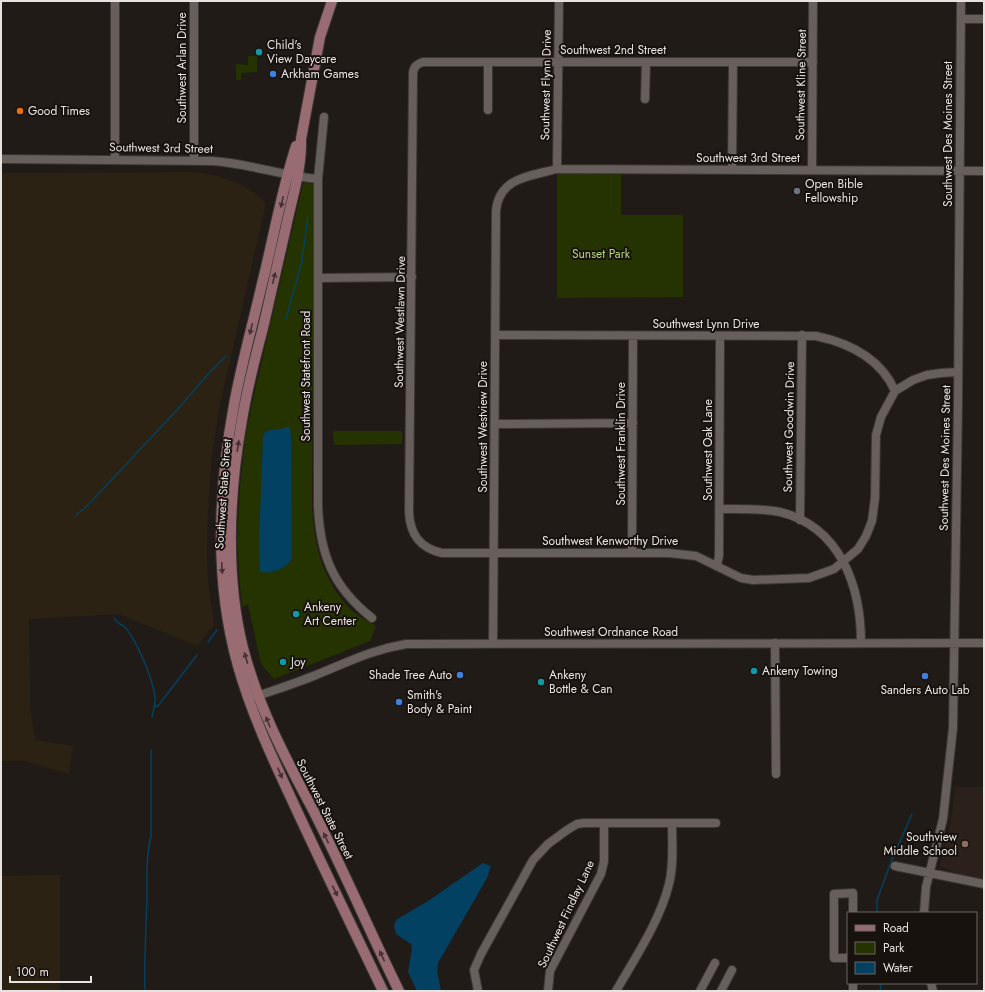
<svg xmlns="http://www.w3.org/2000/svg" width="985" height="992" viewBox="0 0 985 992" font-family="Jost,sans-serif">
  <rect width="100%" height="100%" fill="#211b18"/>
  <path fill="#2c201a" d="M955 787H984V884L975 882 940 866 951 821Z"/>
  <path fill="#2c2213" d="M196 172 218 176 237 183 253 192 266 203 219 409 212 454 208 510 207 551 208 581 214 625 197 646 119 614 29 619 30 708 35 740 73 746 70 766 69 774 25 761H1V173Z
    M60 875V991H1V876Z"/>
  <path fill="#253301" d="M248 56H257V72L241 73V80H236V64L248 65Z
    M557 174H621V215H683V297L557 298Z
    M307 182 314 185 315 297 313 305 312 505C313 545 324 586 355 613 361 618 369 622 376 626L370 641 274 679 261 664 248 604 242 607 239 573 237 541 240 487 245 439 251 408 302 188 303 184Z
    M333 431H402V444L334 445Z"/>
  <path fill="#024162" d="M286 427H290L291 438 292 558C288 568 269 576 260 571L259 540 263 438 265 432C272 428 280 431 286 427Z
    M483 863 491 866 487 878 438 963 437 971 441 991H417L408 972 412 949 411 944 396 934 394 926 396 920 428 901Z"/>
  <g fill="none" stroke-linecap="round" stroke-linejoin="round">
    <path stroke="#024162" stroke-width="1.5" d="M286 319 302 261 308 216
      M76 515 86 507 177 410 209 373 226 356
      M114 618C117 621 119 625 123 625 136 638 152 677 155 696 156 703 153 710 152 717
      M208 642 217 630
      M154 707 158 706 197 655
      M877 913V900L891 862 912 814
      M880 983 881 991
      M145 991C144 960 146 929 147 898 147 877 146 856 151 836V750"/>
    <g stroke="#3b3735" stroke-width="10">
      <path id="minor" d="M115 1V160
        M961 19H984
        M488 62V110
        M813 62H423C417 64 414 66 413 73L409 512C410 535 420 548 442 553H669L696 556 741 578 753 580 809 578 834 569 858 549 866 536 872 521 875 498 876 435 881 417 895 391 913 380 927 375 941 373 958 372
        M645 99 646 62
        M324 117 318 179V506C320 555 333 587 372 618
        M1 159 212 161C248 163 282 176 318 179
        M194 160V1
        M557 169 559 1
        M732 170 733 62
        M812 170 813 1
        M318 278 412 277
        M496 335 816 336C849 343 881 359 895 391
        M495 424 633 423
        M719 509C739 509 760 508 780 512 841 527 861 587 861 643
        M800 520 802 335
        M632 553 633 336
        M717 565 719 556 720 336
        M775 643 776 774
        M493 644 496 211C499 177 531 176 557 169L984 171
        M249 699C271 691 294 684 316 675 348 662 371 650 406 644L984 643
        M895 866 984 884
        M924 913 926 887 943 819 953 728 958 404 961 1
        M848 958H834V894L853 893V913
        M853 983V991
        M931 983 933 991
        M478 991 474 970 481 954 533 860 548 844 567 830 577 824 584 823H716
        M548 991 550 971 601 874 604 861V823
        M616 991C635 958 660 921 669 884 674 865 672 843 672 823
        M700 991 715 963
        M721 991 732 970"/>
    </g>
    <g stroke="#3b3735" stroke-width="12">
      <path id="major" d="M332 1 320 37 301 139C302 168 292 198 286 227 278 261 271 294 263 328 255 358 247 389 242 420 229 492 225 576 243 648 259 709 285 757 314 812 344 871 370 932 399 991
        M296 146C281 192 273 241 261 288 252 327 241 366 234 405 218 491 214 581 238 666 251 712 271 755 291 798 321 863 352 927 383 991"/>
    </g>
    <use href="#minor" stroke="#665f5b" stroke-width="8"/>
    <use href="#major" stroke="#996c74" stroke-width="10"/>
  </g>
  <defs><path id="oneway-solid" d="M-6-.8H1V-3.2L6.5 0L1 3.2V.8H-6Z"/></defs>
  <g fill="#453232">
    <use href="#oneway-solid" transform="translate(282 202) rotate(103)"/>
    <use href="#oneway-solid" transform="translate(274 278) rotate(-77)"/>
    <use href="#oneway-solid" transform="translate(251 329) rotate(104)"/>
    <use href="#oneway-solid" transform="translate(238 446) rotate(-81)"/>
    <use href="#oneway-solid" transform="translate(222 568) rotate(87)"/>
    <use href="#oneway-solid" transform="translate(246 658) rotate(-106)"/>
    <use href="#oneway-solid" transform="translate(268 722) rotate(-112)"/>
    <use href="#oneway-solid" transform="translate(280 773) rotate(66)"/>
    <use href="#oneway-solid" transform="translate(326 838) rotate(-115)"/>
    <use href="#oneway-solid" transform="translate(335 891) rotate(64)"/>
    <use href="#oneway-solid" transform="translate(382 956) rotate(-115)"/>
  </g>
  <g fill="#0f9aa8" stroke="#18120f" stroke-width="1.5">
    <circle cx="259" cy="52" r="4"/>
    <circle cx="296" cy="614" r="4"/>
    <circle cx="283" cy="662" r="4"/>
    <circle cx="754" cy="671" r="4"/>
    <circle cx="541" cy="682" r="4"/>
  </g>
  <g fill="#3f7fe0" stroke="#18120f" stroke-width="1.5">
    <circle cx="273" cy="74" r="4"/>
    <circle cx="460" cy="675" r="4"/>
    <circle cx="925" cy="676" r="4"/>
    <circle cx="399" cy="702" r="4"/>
  </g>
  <circle fill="#e8710a" stroke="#18120f" stroke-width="1.5" cx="20" cy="111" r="4"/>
  <circle fill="#6b7280" stroke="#18120f" stroke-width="1.5" cx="797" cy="191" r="4"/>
  <circle fill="#8d6e63" stroke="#18120f" stroke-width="1.5" cx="965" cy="844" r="4"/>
  <g text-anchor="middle" stroke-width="4" stroke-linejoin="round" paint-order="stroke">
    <g font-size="12" fill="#e7e3e1" stroke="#18120f" text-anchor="start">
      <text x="267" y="49">Child's<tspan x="267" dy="14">View Daycare</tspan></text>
      <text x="281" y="78">Arkham Games</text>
      <text x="28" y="115">Good Times</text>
      <text x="805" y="188">Open Bible<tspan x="805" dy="14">Fellowship</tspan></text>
      <text x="304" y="611">Ankeny<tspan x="304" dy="14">Art Center</tspan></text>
      <text x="291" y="666">Joy</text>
      <text x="762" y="675">Ankeny Towing</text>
      <text x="452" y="679" text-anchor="end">Shade Tree Auto</text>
      <text x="549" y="679">Ankeny<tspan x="549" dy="14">Bottle &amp; Can</tspan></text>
      <text x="925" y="694" text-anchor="middle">Sanders Auto Lab</text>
      <text x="407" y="699">Smith's<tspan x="407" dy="14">Body &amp; Paint</tspan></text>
      <text x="957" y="841" text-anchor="end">Southview<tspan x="957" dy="14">Middle School</tspan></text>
    </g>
    <g font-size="12" fill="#e7e3e1" stroke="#18120f">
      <text x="613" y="54">Southwest 2nd Street</text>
      <text transform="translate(182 68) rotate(-90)" y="4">Southwest Arlan Drive</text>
      <text transform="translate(546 85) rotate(-89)" y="4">Southwest Flynn Drive</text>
      <text transform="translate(801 85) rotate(-89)" y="4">Southwest Kline Street</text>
      <text transform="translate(948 134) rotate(-90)" y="4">Southwest Des Moines Street</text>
      <text transform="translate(161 148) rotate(1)" y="4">Southwest 3rd Street</text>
      <text x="748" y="162">Southwest 3rd Street</text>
      <text transform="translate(400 322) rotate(-89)" y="4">Southwest Westlawn Drive</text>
      <text x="706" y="328">Southwest Lynn Drive</text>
      <text transform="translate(306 376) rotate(-90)" y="4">Southwest Statefront Road</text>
      <text transform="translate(483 427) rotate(-90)" y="4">Southwest Westview Drive</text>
      <text transform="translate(789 427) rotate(-89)" y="4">Southwest Goodwin Drive</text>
      <text transform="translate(621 444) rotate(-90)" y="4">Southwest Franklin Drive</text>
      <text transform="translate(708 450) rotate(-90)" y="4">Southwest Oak Lane</text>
      <text transform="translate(945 458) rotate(-89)" y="4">Southwest Des Moines Street</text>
      <text transform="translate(223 494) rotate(-86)" y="4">Southwest State Street</text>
      <text x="610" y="545">Southwest Kenworthy Drive</text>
      <text x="611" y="636">Southwest Ordnance Road</text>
      <text transform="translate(325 809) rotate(63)" y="4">Southwest State Street</text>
      <text transform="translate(566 914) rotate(-65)" y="4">Southwest Findlay Lane</text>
    </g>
    <g font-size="12" fill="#b5d775" stroke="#18120f">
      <text x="601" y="258">Sunset Park</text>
    </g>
  </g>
  <rect width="985" height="992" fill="none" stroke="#e7e3e1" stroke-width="4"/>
  <rect x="847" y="912" width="130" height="72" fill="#18120f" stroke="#6b6663"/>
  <rect x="855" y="925" width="20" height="6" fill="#996c74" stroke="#6b6663"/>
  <text x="883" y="932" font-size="12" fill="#e7e3e1">Road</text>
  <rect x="855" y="942" width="20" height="12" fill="#253301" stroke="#6b6663"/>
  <text x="883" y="952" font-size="12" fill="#e7e3e1">Park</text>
  <rect x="855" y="962" width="20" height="12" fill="#024162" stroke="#6b6663"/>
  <text x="883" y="972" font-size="12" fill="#e7e3e1">Water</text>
  <path d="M10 976v6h81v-6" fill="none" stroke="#e7e3e1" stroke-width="2"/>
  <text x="16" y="976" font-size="12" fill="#e7e3e1" stroke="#18120f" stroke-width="3" paint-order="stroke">100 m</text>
</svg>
